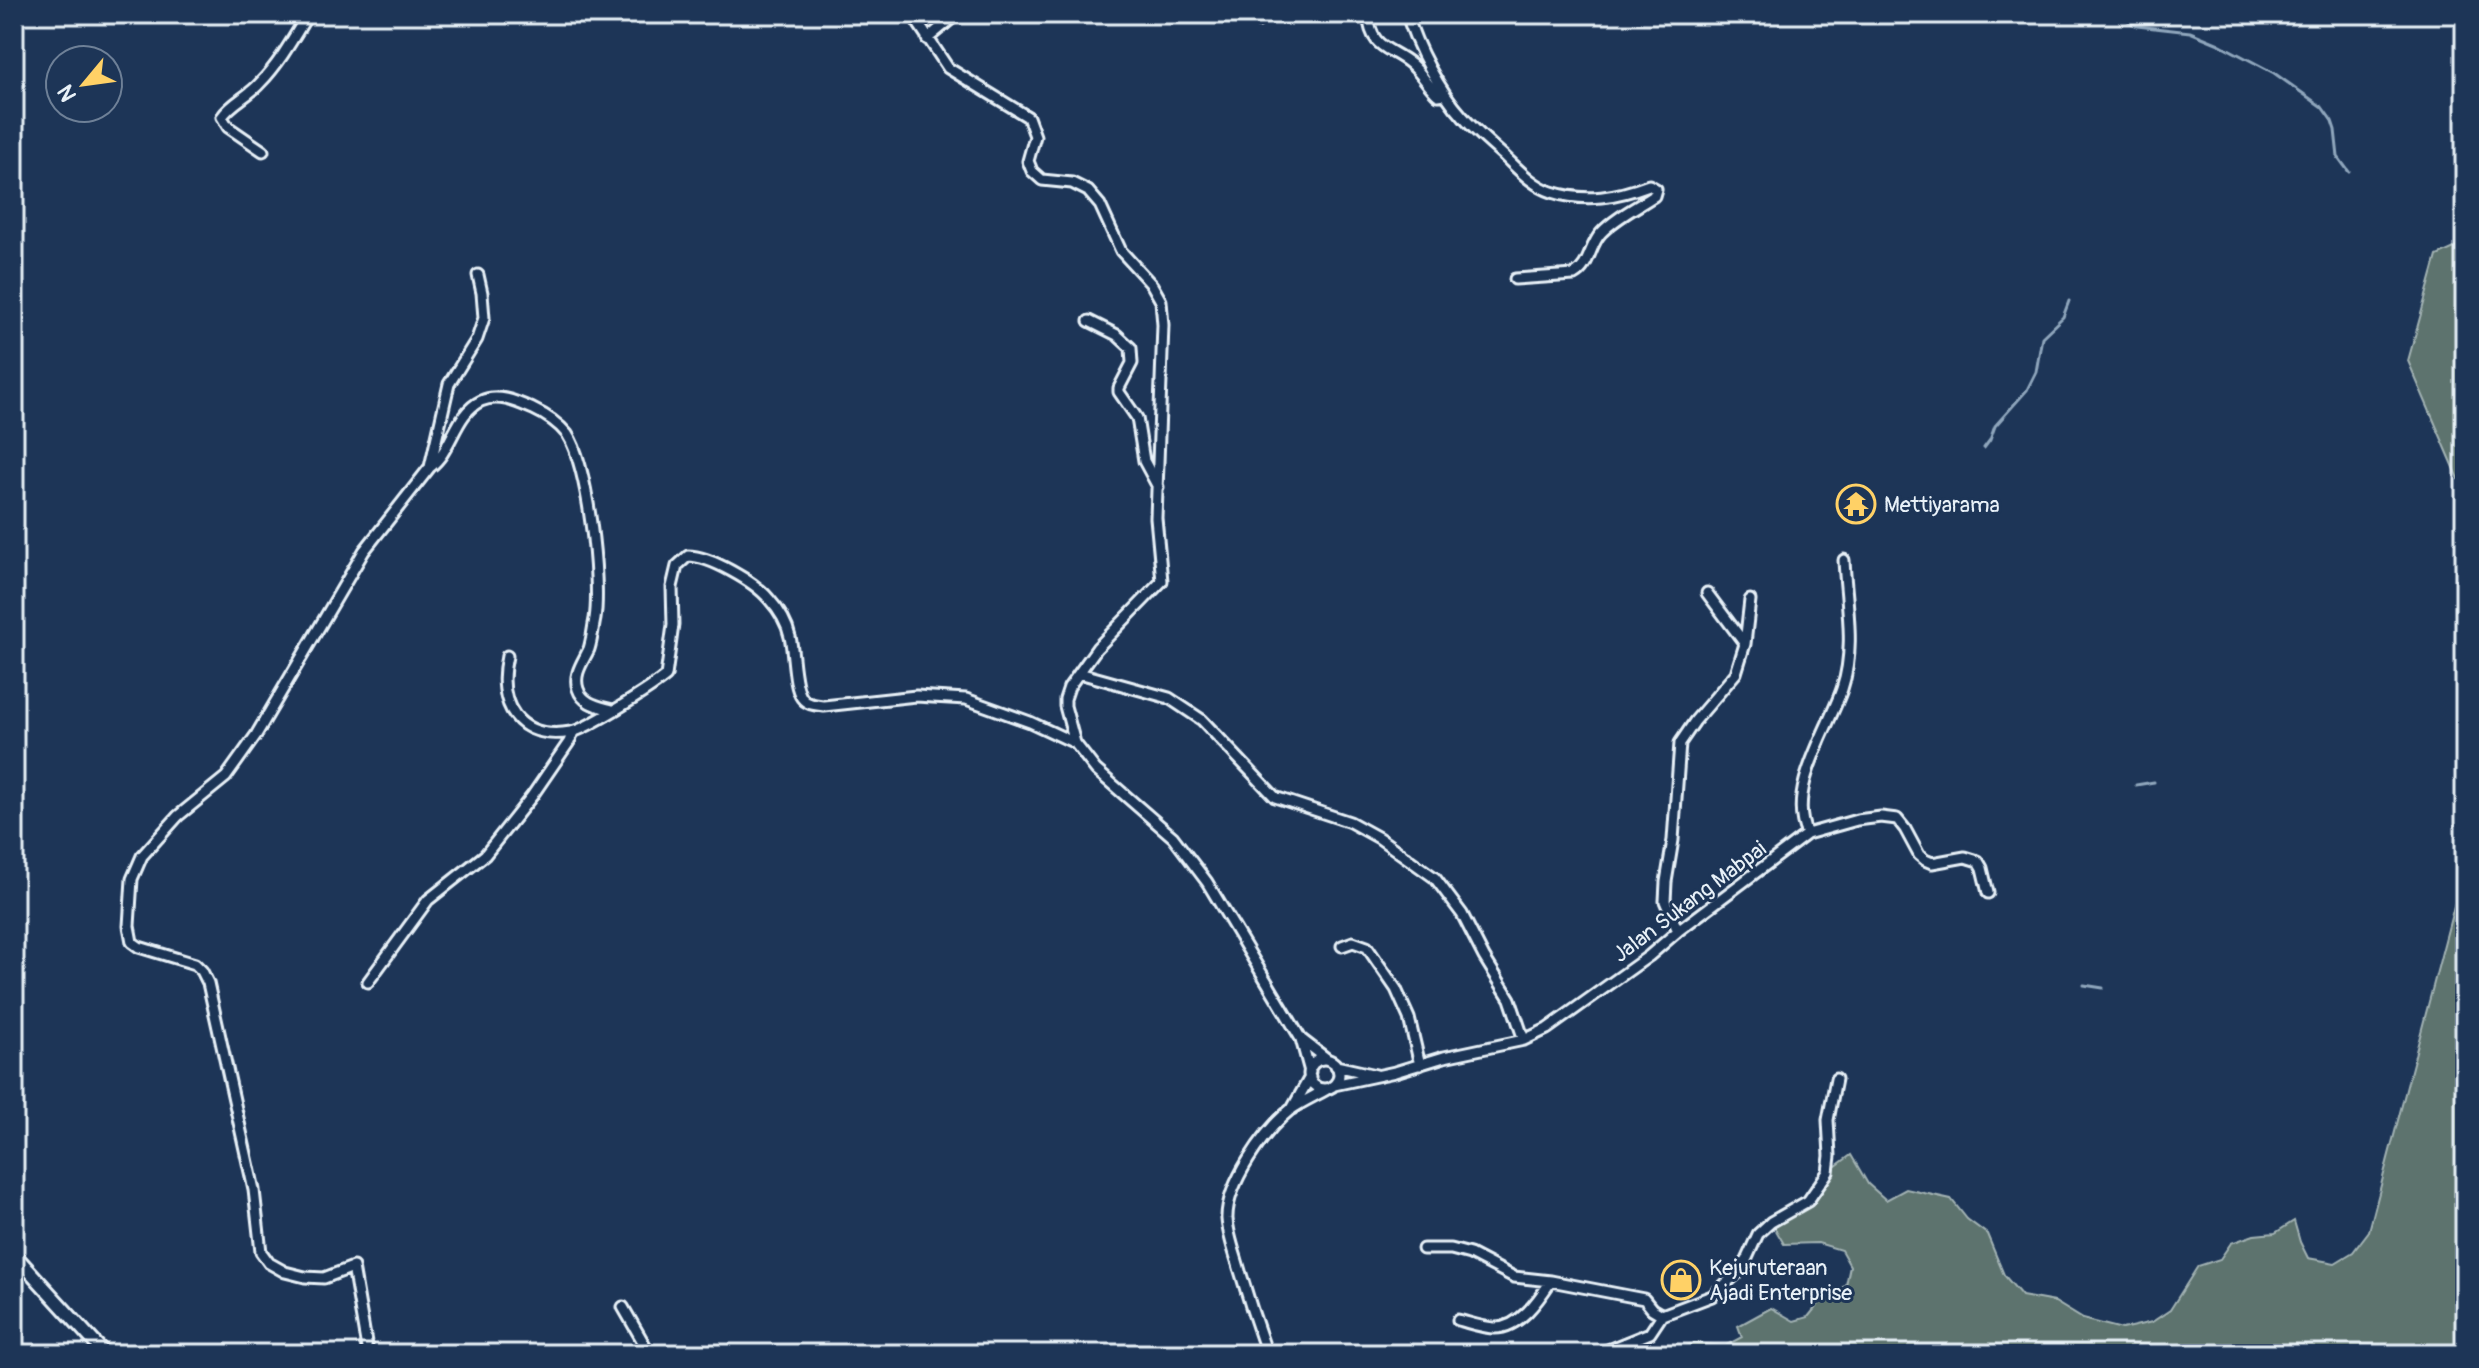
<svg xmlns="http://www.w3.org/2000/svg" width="2479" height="1368" viewBox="0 0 2479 1368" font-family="Pangolin,sans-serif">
  <rect width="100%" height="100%" fill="#1d3557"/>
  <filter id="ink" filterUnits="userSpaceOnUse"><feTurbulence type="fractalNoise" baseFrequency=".0125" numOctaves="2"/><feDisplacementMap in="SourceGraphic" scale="16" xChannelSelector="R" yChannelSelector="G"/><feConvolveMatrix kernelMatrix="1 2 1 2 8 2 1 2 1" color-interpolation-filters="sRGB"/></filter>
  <g filter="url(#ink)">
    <path fill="#5d736e" stroke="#a2b2b3" stroke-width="2" d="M2465 243V493L2408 361 2437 256Z
      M2465 864V1354H1665L1694 1343 1725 1346 1742 1337 1738 1326 1771 1308 1794 1321 1808 1317 1821 1301 1846 1285 1850 1266 1841 1250 1818 1243 1784 1244 1771 1222 1795 1209 1828 1172 1851 1155 1868 1184 1886 1200 1906 1189 1951 1199 1967 1219 1987 1234 2004 1275 2022 1296 2055 1302 2083 1319 2122 1329 2152 1322 2170 1310 2198 1266 2220 1259 2231 1243 2254 1235 2275 1233 2294 1221 2300 1242 2308 1258 2335 1263 2353 1252 2369 1231Z"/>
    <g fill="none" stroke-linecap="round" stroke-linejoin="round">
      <path stroke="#8fa6bc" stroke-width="3" d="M2115 14 2137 26 2190 32 2219 44 2274 73 2322 107 2332 121 2335 130 2338 157 2349 172
        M1984 448 1990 440 1995 426 2027 390 2036 372 2042 337 2063 317 2069 301
        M2136 785 2154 782
        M2084 985 2103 988"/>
      <g stroke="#e8f1f8" stroke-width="15">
        <path id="minor" d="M912 14 948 68 1028 117 1035 136 1028 161 1032 171 1042 180 1072 183 1088 191 1100 205 1121 251 1152 285 1161 301 1163 325 1156 518 1162 581 1097 648 1069 687 1065 699V706L1075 743
          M1368 14C1371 51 1390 46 1412 65 1422 74 1428 86 1438 95L1445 94
          M1407 14C1416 46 1440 92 1463 117 1475 131 1490 143 1503 155 1518 169 1533 186 1552 192 1586 203 1617 197 1649 185L1656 189 1654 196C1637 207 1615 218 1601 233 1589 246 1590 266 1574 275L1515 279
          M1258 21 1259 14
          M927 39 957 14
          M263 151 228 127 222 117C231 103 249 96 260 83 279 64 294 37 308 14
          M1089 321 1117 335 1131 348 1132 363 1119 388V392L1137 418 1144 461 1158 487
          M430 467 449 384 477 339 484 318 482 293 478 275
          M1707 593 1745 644
          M507 656C496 704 518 741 571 732 586 730 653 687 666 676L673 625 672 587 677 566 688 556C710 556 755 582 769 599 779 610 787 623 790 637 794 652 793 686 802 698 807 705 816 705 824 706L916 696 966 699 1030 722 1075 743 1096 770 1173 837 1207 882 1301 1039 1310 1072
          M1079 673 1169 698 1202 720 1275 797 1350 822 1379 838 1435 878 1462 914 1484 957 1510 999 1524 1040
          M1807 834C1786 791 1828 730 1842 689 1856 648 1846 602 1844 560
          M1678 931 1665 901 1666 882 1673 840 1680 743 1695 721 1736 673 1745 644 1750 600
          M1342 946 1353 942 1367 947 1396 989 1409 1018 1420 1065
          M368 982 428 900 485 855 532 796 569 742 573 732
          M1301 1039 1327 1059
          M1309 1074a15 15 0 1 1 30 0a15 15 0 1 1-30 0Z
          M1336 1066 1376 1075
          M1334 1085 1395 1072 1444 1057 1524 1040 1547 1029 1649 956 1678 931 1807 834 1857 820 1881 817 1897 819 1905 829 1919 855 1925 860 1932 863 1965 857 1978 861 1982 868 1988 893
          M1292 1109 1310 1077
          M1423 1249H1451L1470 1254 1514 1277 1551 1281 1644 1299 1652 1309 1662 1315
          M623 1307 650 1354
          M1458 1320C1470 1323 1483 1328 1495 1328 1520 1328 1539 1299 1551 1281
          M368 1354 353 1267 324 1278 305 1277 285 1272 269 1263 261 1252 254 1190 208 983 202 971 195 964 139 947 132 942 129 926 132 879 142 856 178 816 226 777 256 735 364 551 430 467C452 451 455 413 481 401 498 393 517 402 533 409 546 415 558 423 567 434 588 465 601 581 595 619 593 628 592 640 589 649 583 662 573 674 578 689 583 704 598 706 612 710
          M1267 1354C1256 1323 1246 1292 1237 1261 1233 1248 1228 1233 1227 1219 1226 1185 1264 1131 1290 1110 1301 1102 1315 1096 1327 1089
          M1598 1354 1650 1333 1662 1315 1712 1296 1742 1269 1758 1234 1771 1222 1808 1201 1828 1172 1830 1156 1828 1120 1836 1079"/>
      </g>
      <g stroke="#e8f1f8" stroke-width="17">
        <path id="tertiary" d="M14 1254 105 1354"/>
      </g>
      <use href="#minor" stroke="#1d3557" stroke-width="9"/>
      <use href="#tertiary" stroke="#1d3557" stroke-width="11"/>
    </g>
  </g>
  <defs>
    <g id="temple-ring" transform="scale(2)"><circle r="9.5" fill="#1d3557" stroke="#ffd166" stroke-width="1.5"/><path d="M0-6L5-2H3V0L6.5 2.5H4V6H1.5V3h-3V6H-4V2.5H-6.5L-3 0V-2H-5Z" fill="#ffd166"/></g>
    <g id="shop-ring" transform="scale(2)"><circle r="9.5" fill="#1d3557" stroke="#ffd166" stroke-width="1.5"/><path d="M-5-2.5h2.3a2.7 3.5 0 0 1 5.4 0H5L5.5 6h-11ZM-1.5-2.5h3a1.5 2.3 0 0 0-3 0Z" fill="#ffd166"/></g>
  </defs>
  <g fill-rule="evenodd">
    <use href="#temple-ring" x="1856" y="504"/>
    <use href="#shop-ring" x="1681" y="1280"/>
  </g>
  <g text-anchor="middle" stroke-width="6" stroke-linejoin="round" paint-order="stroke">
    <g font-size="22" fill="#e8f1f8" stroke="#1d3557" text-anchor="start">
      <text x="1884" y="512">Mettiyarama</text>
      <text x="1709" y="1275">Kejuruteraan<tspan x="1709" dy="25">Ajadi Enterprise</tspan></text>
    </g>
    <g font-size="22" fill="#e8f1f8" stroke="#1d3557">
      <text transform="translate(1689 901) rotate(-37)" y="8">Jalan Sukang Mabpai</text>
    </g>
  </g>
  <rect width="2479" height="1368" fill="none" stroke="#1d3557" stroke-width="48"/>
  <rect x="24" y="24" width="2431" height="1320" fill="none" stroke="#e8f1f8" stroke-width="3" filter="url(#ink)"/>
  <g transform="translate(84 84) rotate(241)"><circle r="38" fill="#1d3557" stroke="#6e8097" stroke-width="2"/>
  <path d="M0-6L14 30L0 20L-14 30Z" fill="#ffd166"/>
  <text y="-12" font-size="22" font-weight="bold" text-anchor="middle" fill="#e8f1f8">N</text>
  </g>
</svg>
